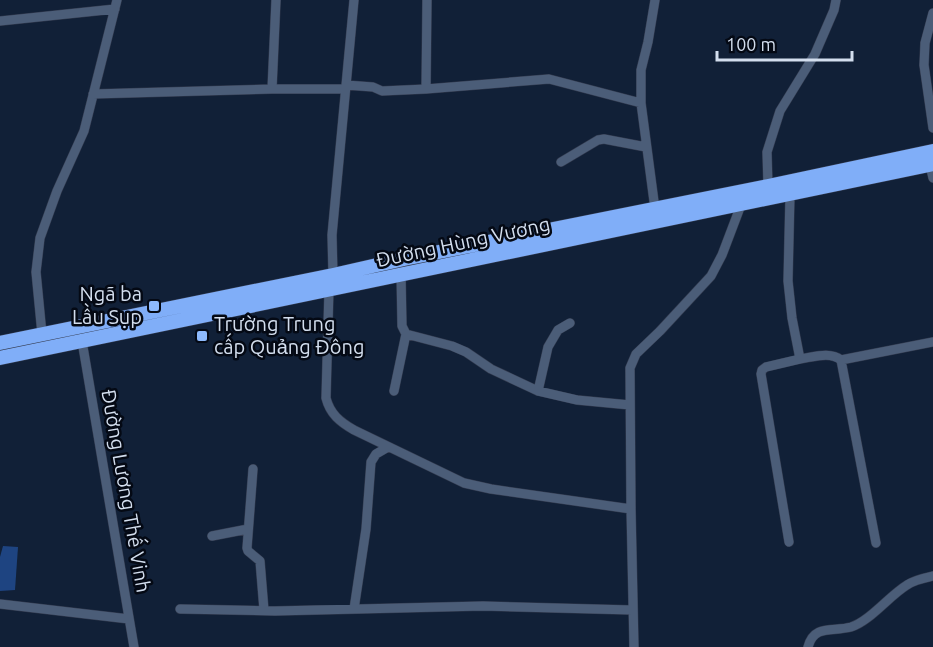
<svg xmlns="http://www.w3.org/2000/svg" width="933" height="647" viewBox="0 0 933 647" font-family="Ubuntu,sans-serif">
  <rect width="100%" height="100%" fill="#112037"/>
  <path fill="#1e4481" d="M3 546 18 547 15 590 0 591V557Z"/>
  <g fill="none" stroke-linecap="round" stroke-linejoin="round">
    <g stroke="#333b4f" stroke-width="10">
      <path id="minor" d="M933 13 925 43 924 65 933 128
        M0 21 115 9
        M346 85 373 87 382 91 426 89 549 79 641 103
        M272 89 276 0
        M426 89 427 0
        M93 94 272 89H345
        M561 162 598 140 604 139 646 147
        M930 165 933 178
        M768 186 767 152 780 111 815 54 834 10 836 0
        M790 195 788 281 792 318 800 359C814 357 830 351 841 360L933 342
        M655 209 641 103V70L648 42 655 0
        M401 274 402 326 406 334 452 346 466 352 491 369 538 391 577 400 630 405
        M333 275 332 235 354 0
        M329 289 326 398C330 414 340 422 354 430L464 483 491 489 631 509
        M42 334 36 272 40 238 57 191 84 131 117 0
        M82 341 134 647
        M841 360 876 543
        M394 391 406 334
        M538 391 548 347 558 330 570 323
        M253 469 247 548 248 551 260 561 264 610
        M212 536 248 529
        M789 542 761 374 762 370 766 367 800 359
        M0 604 129 619
        M180 609 275 611 483 606 632 610
        M354 609 366 529 371 462 376 454 388 447
        M634 647 631 509 630 368 636 354 660 331 711 276 722 255 741 205
        M808 647C814 624 833 632 851 627 870 621 889 596 907 585 914 580 924 578 933 576"/>
    </g>
    <g stroke="#333b4f" stroke-width="15">
      <path id="highway" d="M0 343 333 275 404 259 768 186 933 151
        M0 358 933 164"/>
    </g>
    <use href="#minor" stroke="#4b5d78" stroke-width="9"/>
    <use href="#highway" stroke="#80aef8" stroke-width="14"/>
  </g>
  <g fill="#8db9fc" stroke="#040914" stroke-width="2">
    <rect x="148" y="300" width="12" height="12" rx="3"/>
    <rect x="196" y="330" width="12" height="12" rx="3"/>
  </g>
  <g text-anchor="middle" stroke-width="5" stroke-linejoin="round" paint-order="stroke">
    <g font-size="20" fill="#d3deee" stroke="#040914">
      <text transform="translate(463 242) rotate(-12)" y="7">Đường Hùng Vương</text>
      <text transform="translate(126 491) rotate(80)" y="7">Đường Lương Thế Vinh</text>
    </g>
    <g font-size="20" fill="#d3deee" stroke="#040914" text-anchor="end">
      <text x="142" y="301">Ngã ba<tspan x="142" dy="23">Lầu Sụp</tspan></text>
      <text x="214" y="331" text-anchor="start">Trường Trung<tspan x="214" dy="23">cấp Quảng Đông</tspan></text>
    </g>
  </g>
  <path d="M717 51v9h135v-9" fill="none" stroke="#d3deee" stroke-width="3"/>
  <text x="726" y="51" font-size="18" fill="#d3deee" stroke="#040914" stroke-width="4.5" paint-order="stroke">100 m</text>
</svg>
